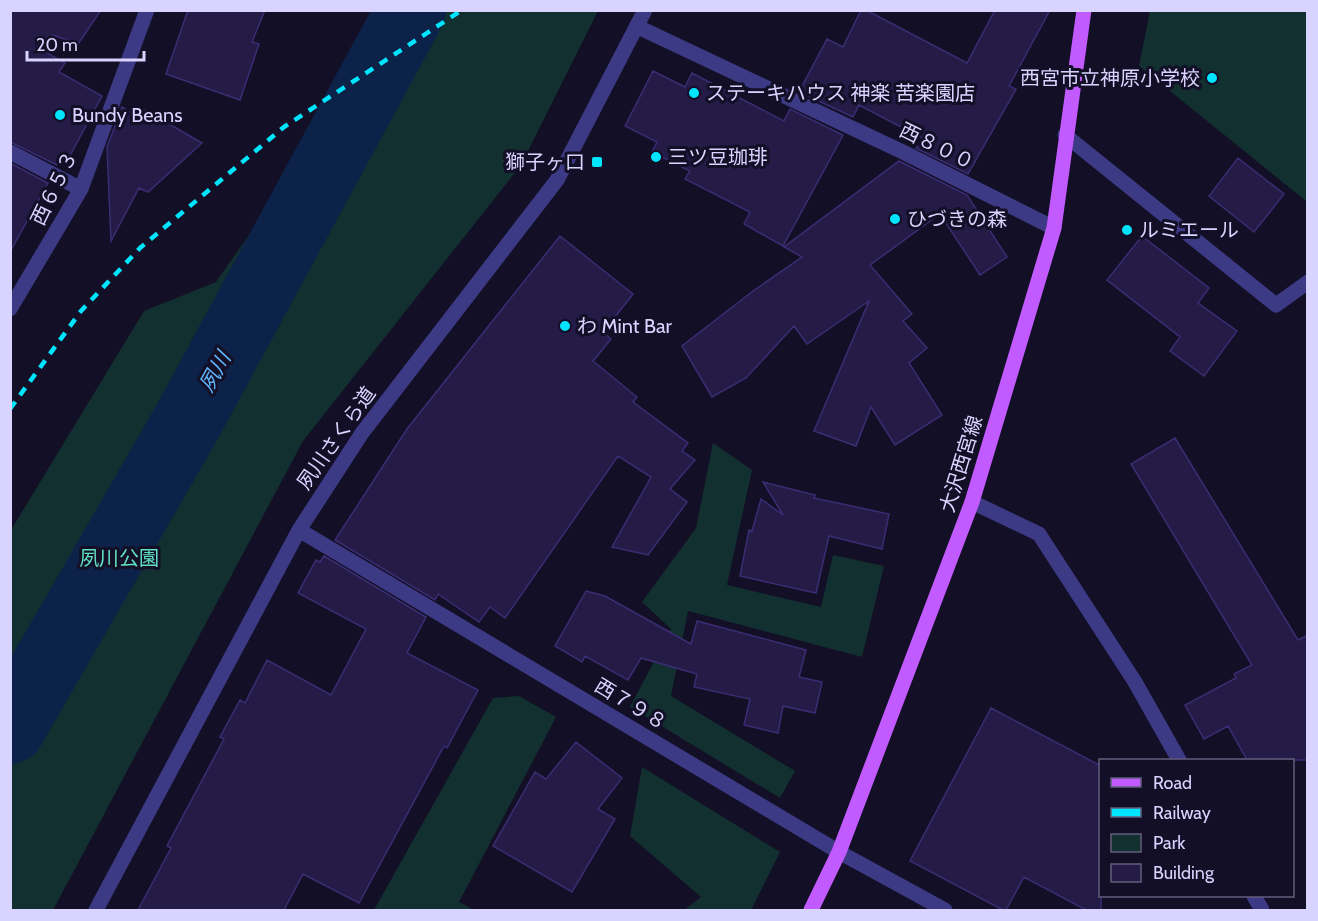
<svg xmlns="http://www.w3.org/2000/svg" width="1318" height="921" viewBox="0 0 1318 921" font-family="Cabin,'Noto Sans JP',sans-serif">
  <rect width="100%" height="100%" fill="#130f26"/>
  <path fill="#12302f" d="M384 11H598L521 165 303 441 53 910H11V530L144 311 216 282 362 74Z
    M1150 11H1307L1306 201 1139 66Z
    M713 443 752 470 727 585 821 607 833 555 884 566 862 657 688 611 671 696 795 771 780 798 630 707 671 629 642 602 696 528Z
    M519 696 556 717 459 902 474 910H374L493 698Z
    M642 767 780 852 751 910H684L701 897 630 836Z"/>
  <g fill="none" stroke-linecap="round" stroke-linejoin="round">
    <path stroke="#0c2248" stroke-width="70" d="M10 729 186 424 411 10"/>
  </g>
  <path fill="#241b47" stroke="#3b2d73" stroke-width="1.5" d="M10 10H101L78 44 53 35 45 52 65 63 59 72 102 96 66 163 60 160 57 165 10 142Z
    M188 10H265L252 42 259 44 240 100 166 74Z
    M861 10H866L967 63 995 10H1050L1009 86 1016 89 968 174 916 148 926 140 859 105 853 117 799 92 827 39 843 47Z
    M653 71 685 87 692 73 784 121 790 109 843 135 783 246 744 224 750 212 685 179 690 171 652 152 657 142 625 126Z
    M122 107 140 118 145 110 202 143 148 192 139 188 111 241 107 147Z
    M1238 158 1284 194 1254 232 1209 196Z
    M899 161 967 195 1007 257 980 275 940 214 870 265 912 314 903 321 927 348 909 363 942 415 895 445 871 407 856 446 814 431 869 301 807 344 794 326 746 378 712 397 682 346 753 291 802 257 784 247Z
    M10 163 48 183 10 252Z
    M560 236 633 294 603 332 611 339 593 361 637 397 633 402 688 443 682 451 695 460 670 489 687 502 648 555 612 547 651 477 618 456 505 618 490 607 479 622 438 594 435 600 335 540 407 429Z
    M1142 236 1209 288 1198 303 1237 331 1204 376 1170 351 1180 337 1107 280Z
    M1175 438 1298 640 1308 635V760H1247L1228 726 1204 739 1185 705 1236 678 1234 674 1252 665 1131 464Z
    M763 482 815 495 814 498 889 514 882 549 829 536 816 593 740 576 749 530 752 531 761 499 783 515Z
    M324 556 426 617 407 653 478 690 447 748 444 746 359 903 303 874 284 910H138L171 848 167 846 224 739 220 737 240 700 245 703 267 660 331 695 366 629 298 593 316 560 320 562Z
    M586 591 605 596 691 644 697 621 806 650 799 677 822 682 815 713 783 706 778 733 744 725 750 699 694 687 697 674 641 658 628 680 585 656 582 662 555 646Z
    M991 708 1101 766V910H1086L1024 877 1006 910H1003L910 861Z
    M576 742 622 778 598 809 615 819 572 892 493 846 535 772 546 779Z"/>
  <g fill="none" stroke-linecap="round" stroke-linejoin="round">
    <path stroke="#3d3a85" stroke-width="15" d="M638 27 905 153 1054 228
      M1065 135 1276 305 1308 282
      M10 152 81 189
      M10 309 81 189 147 10
      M972 502 1039 534 1135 682 1179 760
      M299 530 839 852 945 910
      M1254 896 1262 910
      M96 910 299 530 362 433 557 180 645 10"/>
    <path stroke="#c25bff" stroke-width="15" d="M811 910 839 852 972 502 1054 228 1084 10"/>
    <path stroke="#00e5ff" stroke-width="4.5" stroke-dasharray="9 8" stroke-linecap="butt" d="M10 409 81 311 140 248 284 127 462 10"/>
  </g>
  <g fill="#00e5ff" stroke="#130f26" stroke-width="2">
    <circle cx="1212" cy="78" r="6"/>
    <circle cx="694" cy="93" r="6"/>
    <circle cx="60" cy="115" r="6"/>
    <circle cx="656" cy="157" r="6"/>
    <rect x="591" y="156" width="12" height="12" rx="3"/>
    <circle cx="895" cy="219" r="6"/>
    <circle cx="1127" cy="230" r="6"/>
    <circle cx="565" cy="326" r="6"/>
  </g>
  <g text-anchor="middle" stroke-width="6" stroke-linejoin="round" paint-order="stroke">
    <g font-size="20" fill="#d9d4ff" stroke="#130f26" text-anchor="start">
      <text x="1200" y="85" text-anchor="end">西宮市立神原小学校</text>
      <text x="706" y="100">ステーキハウス 神楽 苦楽園店</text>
      <text x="72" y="122">Bundy Beans</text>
      <text x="668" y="164">三ツ豆珈琲</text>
      <text x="585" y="169" text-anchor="end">獅子ヶ口</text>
      <text x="907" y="226">ひづきの森</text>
      <text x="1139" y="237">ルミエール</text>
      <text x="577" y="333">わ Mint Bar</text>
    </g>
    <g font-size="20" fill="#d9d4ff" stroke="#130f26">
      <text transform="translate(937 146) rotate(26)" y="7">西８００</text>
      <text transform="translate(54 188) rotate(-64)" y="7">西６５３</text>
      <text transform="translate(336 438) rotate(-55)" y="7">夙川さくら道</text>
      <text transform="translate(961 464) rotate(-73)" y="7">大沢西宮線</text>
      <text transform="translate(631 704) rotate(31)" y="7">西７９８</text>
    </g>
    <g font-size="20" fill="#5fe0c0" stroke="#130f26">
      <text x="119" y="565">夙川公園</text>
    </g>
    <g font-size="21" font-style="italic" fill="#62b6ff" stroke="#130f26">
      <text transform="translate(215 372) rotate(-61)" y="7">夙川</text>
    </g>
  </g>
  <rect width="1318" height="921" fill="none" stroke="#d9d4ff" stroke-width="24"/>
  <rect x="1099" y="759" width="195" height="138" fill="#130f26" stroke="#625e7d" stroke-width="1.5"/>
  <rect x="1111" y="778" width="30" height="9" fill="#c25bff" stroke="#625e7d" stroke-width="1.5"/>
  <text x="1153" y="789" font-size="18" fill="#d9d4ff">Road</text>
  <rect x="1111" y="808" width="30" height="9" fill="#00e5ff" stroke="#625e7d" stroke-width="1.5"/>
  <text x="1153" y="819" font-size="18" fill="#d9d4ff">Railway</text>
  <rect x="1111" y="834" width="30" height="18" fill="#12302f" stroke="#625e7d" stroke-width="1.5"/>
  <text x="1153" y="849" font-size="18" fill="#d9d4ff">Park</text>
  <rect x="1111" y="864" width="30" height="18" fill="#241b47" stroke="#625e7d" stroke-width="1.5"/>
  <text x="1153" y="879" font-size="18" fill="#d9d4ff">Building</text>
  <path d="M27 51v9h117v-9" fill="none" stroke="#d9d4ff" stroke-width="3"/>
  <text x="36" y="51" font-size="18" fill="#d9d4ff" stroke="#130f26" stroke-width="4.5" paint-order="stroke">20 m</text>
</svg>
